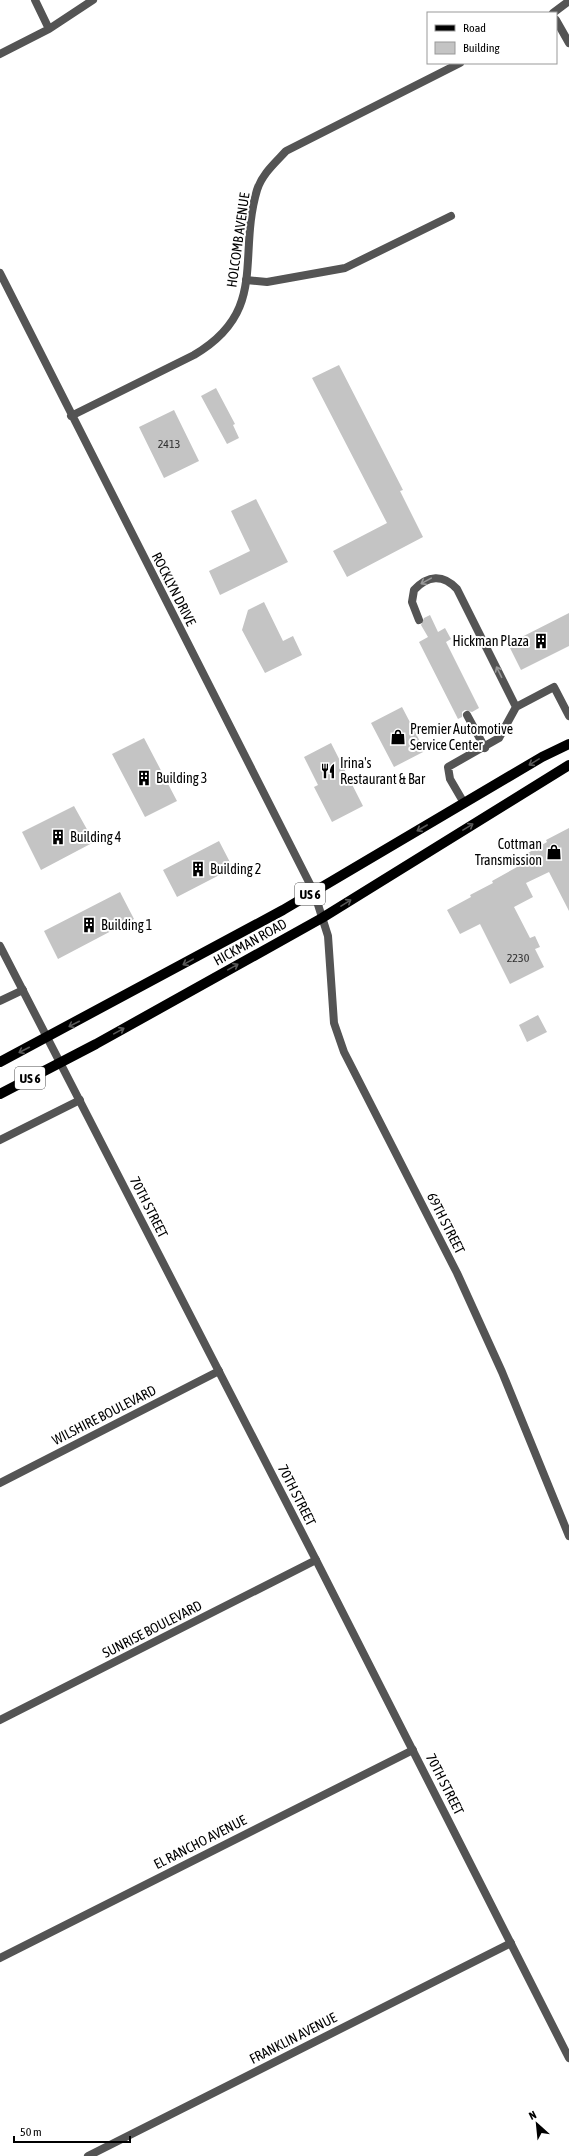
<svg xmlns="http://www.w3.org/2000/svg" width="569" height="2156" viewBox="0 0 569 2156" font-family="'Asap Condensed',sans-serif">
  <rect width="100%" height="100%" fill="#fff"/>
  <path fill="#c4c4c4" d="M339 365 403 490 400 491 423 537 347 577 333 551 387 523 312 378Z
    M216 388 235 424 233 425 239 438 227 444 201 396Z
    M174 410 199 461 164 478 139 427Z
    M256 499 288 562 220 595 209 571 250 551 231 511Z
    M264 602 283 641 293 636 302 655 265 673 242 630 248 610Z
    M569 613V646L521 670 508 644Z
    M430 615 438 632 445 628 451 639 446 642 479 708 472 712 465 710 462 712V717L458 719 419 642 428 637 421 625 424 618Z
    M402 707 425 751 394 767 371 723Z
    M144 738 177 801 145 817 112 754Z
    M331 743 363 806 332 822 314 787 318 785 304 757Z
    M74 806 94 842 41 870 22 832Z
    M569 828V911L549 872 526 883 533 897 514 907 530 938 535 936 540 947 535 949 544 967 510 984 480 924 460 934 447 910 471 897 470 895 493 883 492 881 517 867 514 861 547 842 546 840Z
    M219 841 233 868 177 897 163 870Z
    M120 892 134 919 58 959 44 931Z
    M538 1015 547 1032 527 1042 519 1025Z"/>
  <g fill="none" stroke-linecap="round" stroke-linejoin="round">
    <path stroke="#545454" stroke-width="8" d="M246 280 267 282 345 268 451 216
      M419 620 412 602 414 590C428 575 443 574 457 589L516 707
      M467 715 485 748
      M464 803 450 779 448 767 499 738 516 707 554 687 569 716"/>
    <path stroke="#545454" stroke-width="8" d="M35 0 49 29
      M553 13 569 1
      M556 20 569 43
      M0 54 49 29 93 0
      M0 273 314 892 328 936 334 1023 344 1052 457 1273 502 1372 569 1536
      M71 416 194 355C269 311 237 257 257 190 262 174 275 163 286 151L460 63
      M0 1001 23 990
      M0 1140 80 1100
      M0 1483 219 1371
      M0 1720 316 1560
      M0 1958 413 1750
      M88 2156 511 1943"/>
    <path stroke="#545454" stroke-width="8" d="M0 946 316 1560 569 2058"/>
    <path stroke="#000" stroke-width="10" d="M0 1062 283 910 542 757 569 744
      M0 1094 96 1044 322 918 569 765"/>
  </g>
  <defs><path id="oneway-shaft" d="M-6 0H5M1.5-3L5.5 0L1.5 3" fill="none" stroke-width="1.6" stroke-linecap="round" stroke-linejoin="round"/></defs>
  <g stroke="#989898">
    <use href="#oneway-shaft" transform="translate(426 581) rotate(151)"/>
    <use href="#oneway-shaft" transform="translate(499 672) rotate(-116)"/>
  </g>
  <g stroke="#595959">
    <use href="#oneway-shaft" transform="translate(534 762) rotate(149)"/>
    <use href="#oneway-shaft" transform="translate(468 827) rotate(-31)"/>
    <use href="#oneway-shaft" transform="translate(422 828) rotate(150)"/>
    <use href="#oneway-shaft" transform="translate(346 903) rotate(-32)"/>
    <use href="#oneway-shaft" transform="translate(188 962) rotate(151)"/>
    <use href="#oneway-shaft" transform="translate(233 967) rotate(-29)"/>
    <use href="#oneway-shaft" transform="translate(74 1024) rotate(153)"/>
    <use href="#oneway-shaft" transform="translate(119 1031) rotate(-29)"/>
    <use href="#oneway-shaft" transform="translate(24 1050) rotate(153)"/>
  </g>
  <defs>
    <g id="building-bare" transform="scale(1.2)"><path d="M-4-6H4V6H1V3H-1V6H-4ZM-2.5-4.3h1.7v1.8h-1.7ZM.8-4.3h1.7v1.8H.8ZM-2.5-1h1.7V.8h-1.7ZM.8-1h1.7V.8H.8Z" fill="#000" stroke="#fff" stroke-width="2.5" paint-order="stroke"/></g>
    <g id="shop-bare" transform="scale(1.2)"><path d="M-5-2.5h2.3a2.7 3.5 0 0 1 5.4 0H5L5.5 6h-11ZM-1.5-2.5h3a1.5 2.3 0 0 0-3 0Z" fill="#000" stroke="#fff" stroke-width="2.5" paint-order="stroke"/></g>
    <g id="restaurant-bare" transform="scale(1.2)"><path d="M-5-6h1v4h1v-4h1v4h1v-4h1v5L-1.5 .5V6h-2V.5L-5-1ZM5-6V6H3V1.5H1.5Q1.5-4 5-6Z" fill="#000" stroke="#fff" stroke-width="2.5" paint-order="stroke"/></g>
  </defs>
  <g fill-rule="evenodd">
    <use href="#building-bare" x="541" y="641"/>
    <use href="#shop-bare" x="398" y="737"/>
    <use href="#restaurant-bare" x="328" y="771"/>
    <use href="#building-bare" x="144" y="778"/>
    <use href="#building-bare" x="58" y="837"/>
    <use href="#shop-bare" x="554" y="852"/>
    <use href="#building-bare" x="198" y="869"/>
    <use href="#building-bare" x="89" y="925"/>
  </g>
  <g text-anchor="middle" stroke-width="4" stroke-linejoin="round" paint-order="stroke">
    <g font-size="12" fill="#313131">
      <text x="169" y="448">2413</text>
      <text x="518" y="962">2230</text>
    </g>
    <g fill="#fff" stroke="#4c4c4c" stroke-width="1">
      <rect x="295" y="883" width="30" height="22" rx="3"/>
      <rect x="15" y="1067" width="30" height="22" rx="3"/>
    </g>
    <g font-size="13" font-weight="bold" fill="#000">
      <text x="310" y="899">US 6</text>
      <text x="30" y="1083">US 6</text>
    </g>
    <g font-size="14" fill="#000" stroke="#fff">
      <text transform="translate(238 240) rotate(-82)" y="5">HOLCOMB AVENUE</text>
      <text transform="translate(174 589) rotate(63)" y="5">ROCKLYN DRIVE</text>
      <text transform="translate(250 942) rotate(-29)" y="5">HICKMAN ROAD</text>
      <text transform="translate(149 1207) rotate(63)" y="5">70TH STREET</text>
      <text transform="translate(446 1223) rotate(63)" y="5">69TH STREET</text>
      <text transform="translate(104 1415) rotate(-27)" y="5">WILSHIRE BOULEVARD</text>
      <text transform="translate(297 1495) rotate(63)" y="5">70TH STREET</text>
      <text transform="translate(152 1629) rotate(-27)" y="5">SUNRISE BOULEVARD</text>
      <text transform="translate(445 1784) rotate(63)" y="5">70TH STREET</text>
      <text transform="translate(200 1842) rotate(-27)" y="5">EL RANCHO AVENUE</text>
      <text transform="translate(293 2038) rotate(-27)" y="5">FRANKLIN AVENUE</text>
    </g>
    <g font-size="14" fill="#000" stroke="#fff" text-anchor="start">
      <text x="529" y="646" text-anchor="end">Hickman Plaza</text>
      <text x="410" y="734">Premier Automotive<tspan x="410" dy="16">Service Center</tspan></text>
      <text x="340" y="768">Irina's<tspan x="340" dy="16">Restaurant &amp; Bar</tspan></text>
      <text x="156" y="783">Building 3</text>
      <text x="70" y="842">Building 4</text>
      <text x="542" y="849" text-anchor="end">Cottman<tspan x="542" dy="16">Transmission</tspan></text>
      <text x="210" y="874">Building 2</text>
      <text x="101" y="930">Building 1</text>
    </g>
  </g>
  <rect x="427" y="12" width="130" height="52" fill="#ffffff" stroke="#999999"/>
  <rect x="435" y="25" width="20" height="6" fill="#000000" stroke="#999999"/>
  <text x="463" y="32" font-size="12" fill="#000000">Road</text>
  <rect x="435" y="42" width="20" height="12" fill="#c4c4c4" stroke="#999999"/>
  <text x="463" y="52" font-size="12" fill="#000000">Building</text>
  <g transform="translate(537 2124) rotate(333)" stroke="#ffffff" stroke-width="3" paint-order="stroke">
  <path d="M0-3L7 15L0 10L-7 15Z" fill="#000000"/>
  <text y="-6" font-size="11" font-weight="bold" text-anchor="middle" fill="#000000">N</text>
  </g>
  <path d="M14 2136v6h116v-6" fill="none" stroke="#000000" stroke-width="2"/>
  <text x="20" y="2136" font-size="12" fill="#000000" stroke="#ffffff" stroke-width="3" paint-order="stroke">50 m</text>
</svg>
